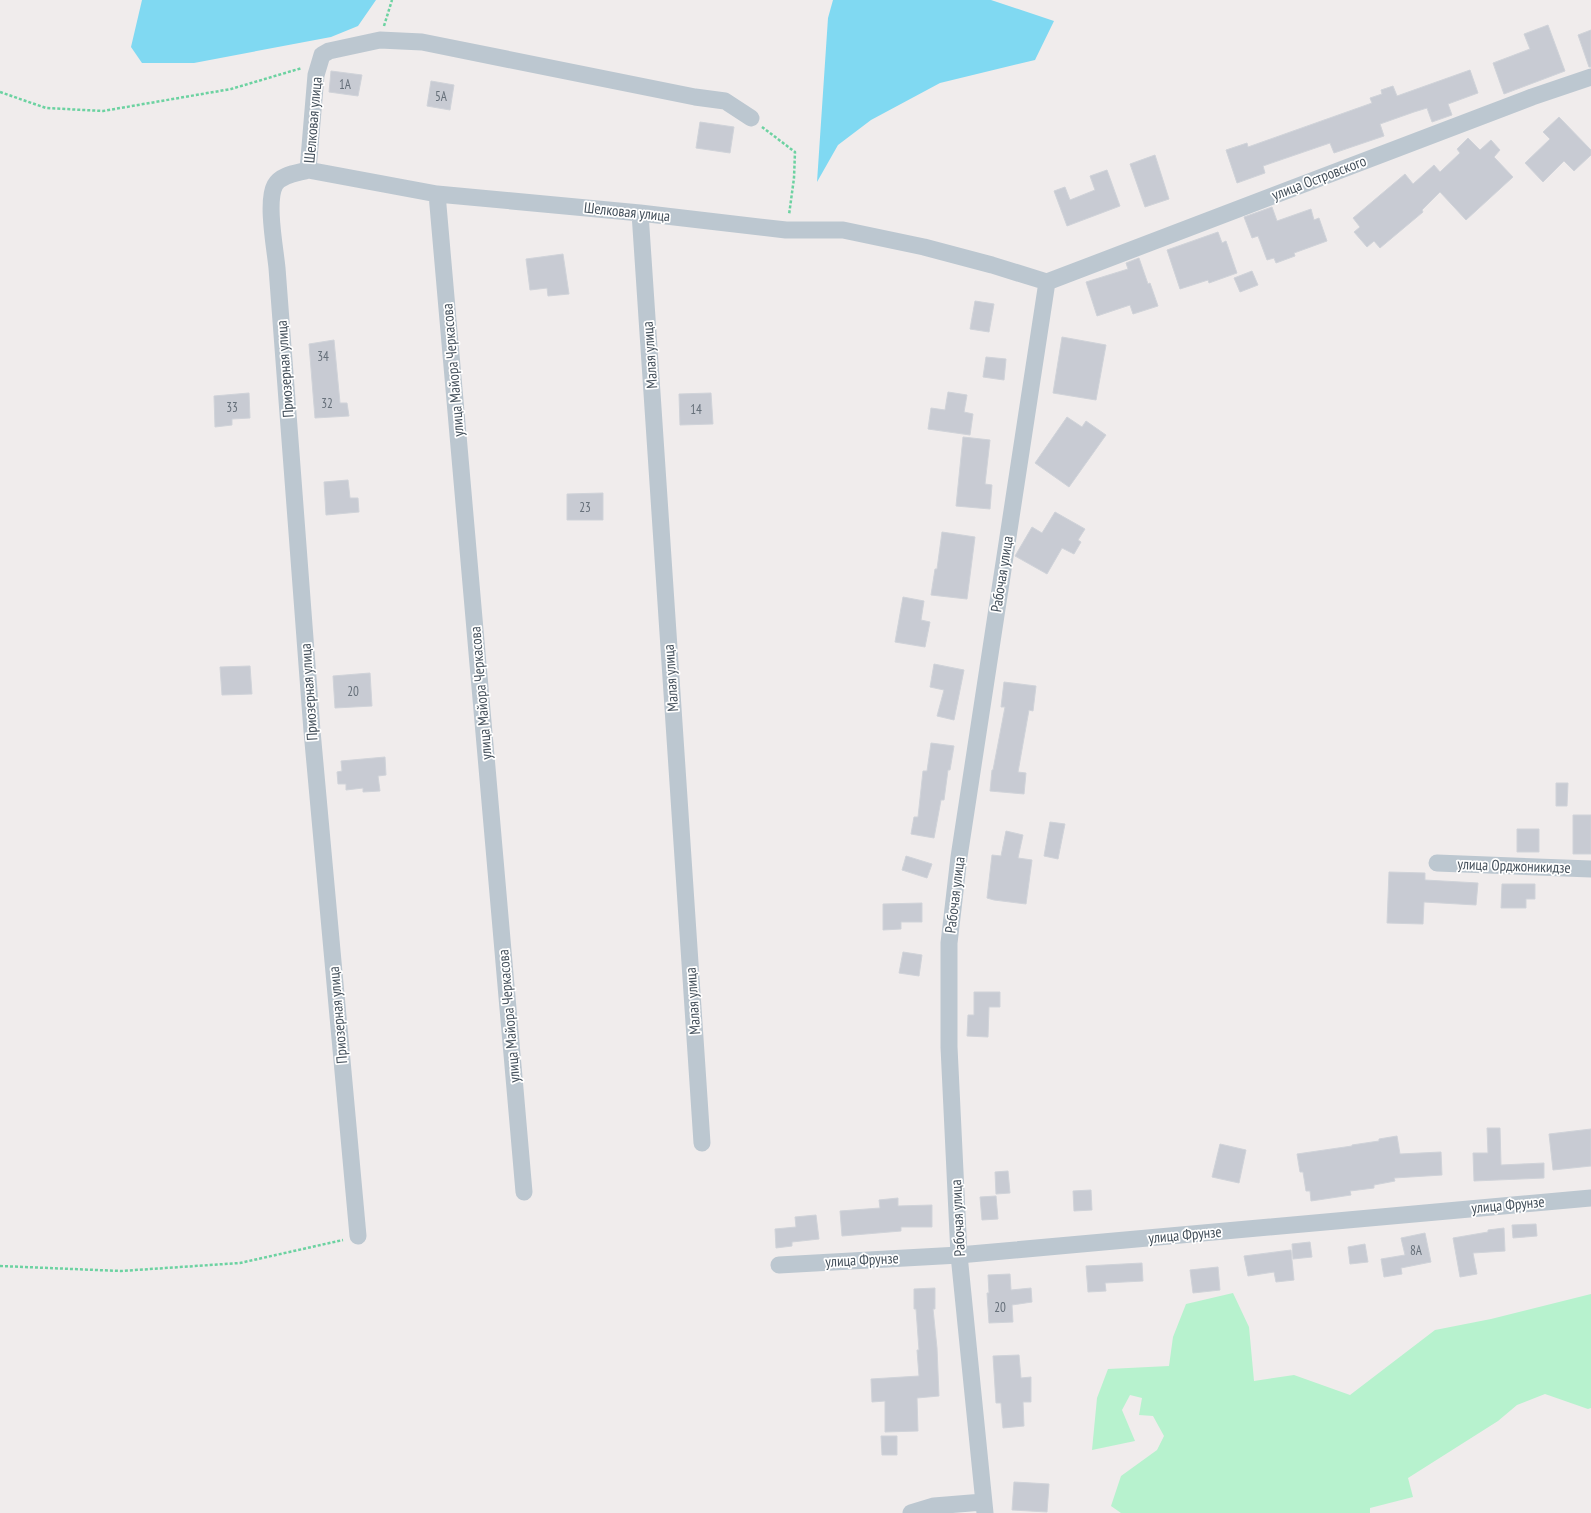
<svg xmlns="http://www.w3.org/2000/svg" width="1591" height="1513" viewBox="0 0 1591 1513" font-family="'PT Sans Narrow',sans-serif">
  <rect width="100%" height="100%" fill="#f0ecec"/>
  <path fill="#b7f2ce" d="M1233 1293 1249 1327 1254 1381 1294 1375 1350 1395 1435 1330 1491 1319 1591 1294V1408L1588 1409 1545 1394 1517 1405 1498 1421 1408 1478 1413 1497 1370 1508V1513H1121L1111 1506 1121 1476 1157 1450 1164 1436 1153 1416 1139 1415 1142 1398 1130 1395 1122 1410 1135 1441 1092 1450 1097 1398 1108 1369 1169 1366 1173 1337 1186 1304Z"/>
  <path fill="#80d9f2" d="M142 0H376L358 26 331 37 194 63H142L131 47Z
    M833 0H991L1054 21 1035 60 940 83 871 120 838 145 817 182 828 18Z"/>
  <path fill="#c8cbd3" stroke="#d0d3d9" d="M1548 25 1565 71 1504 94 1493 63 1530 49 1524 34Z
    M1591 30V67H1589L1578 35Z
    M1470 70 1478 93 1448 104 1452 115 1432 122 1427 108 1414 112 1380 124 1384 136 1334 153 1330 143 1263 166 1265 173 1237 183 1226 150 1247 143 1248 147 1372 103 1370 98 1382 94 1381 90 1393 86 1397 96Z
    M331 71 362 75 358 96 329 92Z
    M431 81 454 85 450 110 427 106Z
    M1559 117 1591 150V155L1574 171 1564 161 1543 182 1525 163 1550 139 1543 132Z
    M700 122 734 127 730 153 696 148Z
    M1468 138 1480 150 1491 140 1500 150 1494 157 1513 177 1466 220 1440 192 1422 210 1423 212 1380 248 1374 241 1367 247 1354 232 1360 227 1353 218 1405 174 1413 184 1434 165 1440 172 1460 153 1457 149Z
    M1155 155 1169 199 1145 207 1130 164Z
    M1107 170 1120 206 1067 226 1054 191 1065 187 1070 200 1095 190 1090 176Z
    M1272 207 1277 221 1311 209 1314 220 1319 218 1327 241 1294 253 1295 256 1276 263 1274 258 1267 260 1258 236 1252 238 1244 217Z
    M1218 232 1222 243 1226 241 1237 273 1209 283 1208 280 1180 289 1167 250Z
    M563 254 569 294 548 296 547 288 530 290 526 259Z
    M1139 258 1148 284 1150 283 1158 306 1133 314 1130 305 1097 316 1086 282 1128 269 1126 263Z
    M1252 271 1258 285 1240 292 1234 278Z
    M975 301 994 304 989 332 970 329Z
    M1062 337 1106 345 1096 400 1053 393Z
    M334 340 340 403H347L349 416 315 418 309 344Z
    M986 357 1006 359 1004 380 983 377Z
    M948 392 967 395 964 412 973 414 970 435 928 429 931 408 945 410Z
    M249 393 250 418 232 419V425L215 427 214 396Z
    M711 393 713 424 680 425 679 394Z
    M1067 417 1082 427 1086 421 1106 435 1069 487 1035 463Z
    M963 437 990 440 985 484 992 485 990 509 956 506Z
    M348 480 350 498H358L359 512 326 515 324 482Z
    M603 493V520H567V494Z
    M1055 512 1085 529 1078 540 1081 542 1074 554 1062 548 1047 574 1015 556 1032 527 1042 533Z
    M942 532 975 537 967 599 931 595 935 569H937Z
    M903 597 924 601 921 620 930 622 925 647 895 642Z
    M934 664 964 670 954 720 937 716 944 690 930 687Z
    M250 666 252 694 222 695 220 667Z
    M370 673 372 706 335 708 333 676Z
    M1004 682 1036 686 1033 711 1029 710 1018 772 1026 773 1024 794 990 791 992 770H993L1005 707H1001Z
    M931 743 954 746 950 770H948L944 800H941L934 838 911 834 914 817H918L923 771H927Z
    M385 757 386 775 378 776 380 791 363 792V788L346 790V784H338L337 772 342 771 341 761Z
    M1556 783H1568L1567 806H1556Z
    M1573 815H1591V854H1573Z
    M1050 822 1065 824 1058 859 1044 856Z
    M1517 829H1539V852H1517Z
    M1006 831 1023 835 1018 858 1032 860 1026 904 994 900 987 898 992 855 1001 856Z
    M906 856 932 864 927 878 902 870Z
    M1389 872 1425 873V880L1478 883 1476 905 1424 902 1423 924 1387 923Z
    M1502 884H1535V899H1526V908H1501Z
    M922 903V922H901V929L883 930V904Z
    M903 952 922 955 919 976 899 973Z
    M974 992H1000V1007H989L988 1037 967 1036 968 1015H974Z
    M1487 1128H1500L1501 1165 1544 1163V1178L1474 1181 1473 1153H1488Z
    M1591 1129V1166L1553 1170 1549 1134Z
    M1397 1136 1400 1154 1441 1152 1442 1175 1394 1178 1395 1181 1374 1185V1188L1350 1191 1351 1195 1311 1201 1310 1191H1306L1303 1172H1300L1297 1154 1352 1146V1145L1379 1141V1139Z
    M1220 1144 1246 1150 1239 1183 1212 1177Z
    M1008 1171 1010 1193 996 1194 995 1172Z
    M1091 1190 1092 1210 1074 1211 1073 1191Z
    M996 1196 998 1219 982 1220 980 1197Z
    M898 1198V1206L932 1205V1227H901V1231L842 1236 840 1211 880 1208 879 1200Z
    M816 1215 819 1239 792 1242V1246L776 1248 775 1229 796 1227 795 1217Z
    M1536 1224 1537 1236 1513 1238 1512 1225Z
    M1504 1228 1505 1251 1473 1253 1477 1274 1460 1277 1453 1238 1488 1232V1230Z
    M1425 1233 1431 1262 1401 1268 1402 1274 1384 1277 1381 1259 1405 1255 1401 1238Z
    M1310 1242 1312 1257 1293 1259 1292 1244Z
    M1365 1244 1368 1262 1350 1264 1348 1247Z
    M1291 1250 1294 1280 1276 1282 1274 1272 1248 1276 1244 1256Z
    M1142 1263 1143 1281 1105 1283 1106 1291 1088 1292 1086 1266Z
    M1218 1267 1220 1290 1193 1293 1190 1270Z
    M1010 1274 1011 1290 1031 1288 1032 1302 1012 1305 1013 1322 989 1323 987 1293H989L988 1275Z
    M935 1288V1309H933L937 1348 939 1396 917 1398 918 1431 885 1432V1401L872 1402 871 1379 919 1376 917 1350H919L916 1309H914V1289Z
    M1019 1355 1021 1378 1031 1377V1402H1023L1024 1426 1003 1428 1001 1403H996L993 1356Z
    M881 1436H897V1455H882Z
    M1014 1482 1049 1484 1047 1512 1012 1510Z"/>
  <g fill="none" stroke-linecap="round" stroke-linejoin="round">
    <path stroke="#6cd2a1" stroke-width="2.5" stroke-dasharray="3 2" stroke-linecap="butt" d="M384 26 392 0
      M0 92 46 108 103 111 231 89 302 68
      M762 127 795 152 794 178 789 215
      M0 1266 121 1271 240 1263 343 1240"/>
    <path stroke="#bcc7d0" stroke-width="17" d="M751 118 725 101 695 97 422 42 380 40 329 51 322 55 316 75 308 170 437 194 640 213 786 230H843L924 247 992 265 1047 282
      M308 170C298 173 281 174 275 185 266 201 275 248 277 268L312 731 358 1236
      M437 194 524 1192
      M640 213 702 1143
      M1047 282 1532 97 1591 77
      M1437 863 1591 869
      M779 1265 959 1255 1591 1198
      M911 1513 934 1506 983 1502
      M985 1513 959 1255 949 1047V943L959 857 1047 282"/>
  </g>
  <g text-anchor="middle" stroke-width="3.5" stroke-linejoin="round" paint-order="stroke">
    <g font-size="13" fill="#656f79">
      <text x="345" y="89">1А</text>
      <text x="441" y="101">5А</text>
      <text x="323" y="361">34</text>
      <text x="327" y="408">32</text>
      <text x="232" y="412">33</text>
      <text x="696" y="414">14</text>
      <text x="585" y="512">23</text>
      <text x="353" y="696">20</text>
      <text x="1416" y="1255">8А</text>
      <text x="1000" y="1312">20</text>
    </g>
    <g font-size="15" fill="#44505b" stroke="#fff">
      <text transform="translate(313 120) rotate(-85)" y="5">Шелковая улица</text>
      <text transform="translate(1319 178) rotate(-21)" y="5">улица Островского</text>
      <text transform="translate(627 212) rotate(6)" y="5">Шелковая улица</text>
      <text transform="translate(650 355) rotate(-94)" y="5">Малая улица</text>
      <text transform="translate(285 369) rotate(-94)" y="5">Приозерная улица</text>
      <text transform="translate(453 370) rotate(-95)" y="5">улица Майора Черкасова</text>
      <text transform="translate(1002 574) rotate(-81)" y="5">Рабочая улица</text>
      <text transform="translate(671 678) rotate(-94)" y="5">Малая улица</text>
      <text transform="translate(309 692) rotate(-94)" y="5">Приозерная улица</text>
      <text transform="translate(481 693) rotate(-95)" y="5">улица Майора Черкасова</text>
      <text transform="translate(1514 866) rotate(2)" y="5">улица Орджоникидзе</text>
      <text transform="translate(955 895) rotate(-83)" y="5">Рабочая улица</text>
      <text transform="translate(693 1001) rotate(-94)" y="5">Малая улица</text>
      <text transform="translate(338 1015) rotate(-95)" y="5">Приозерная улица</text>
      <text transform="translate(509 1016) rotate(-95)" y="5">улица Майора Черкасова</text>
      <text transform="translate(1508 1205) rotate(-5)" y="5">улица Фрунзе</text>
      <text transform="translate(958 1218) rotate(-93)" y="5">Рабочая улица</text>
      <text transform="translate(1185 1235) rotate(-5)" y="5">улица Фрунзе</text>
      <text transform="translate(862 1260) rotate(-3)" y="5">улица Фрунзе</text>
    </g>
  </g>
</svg>
